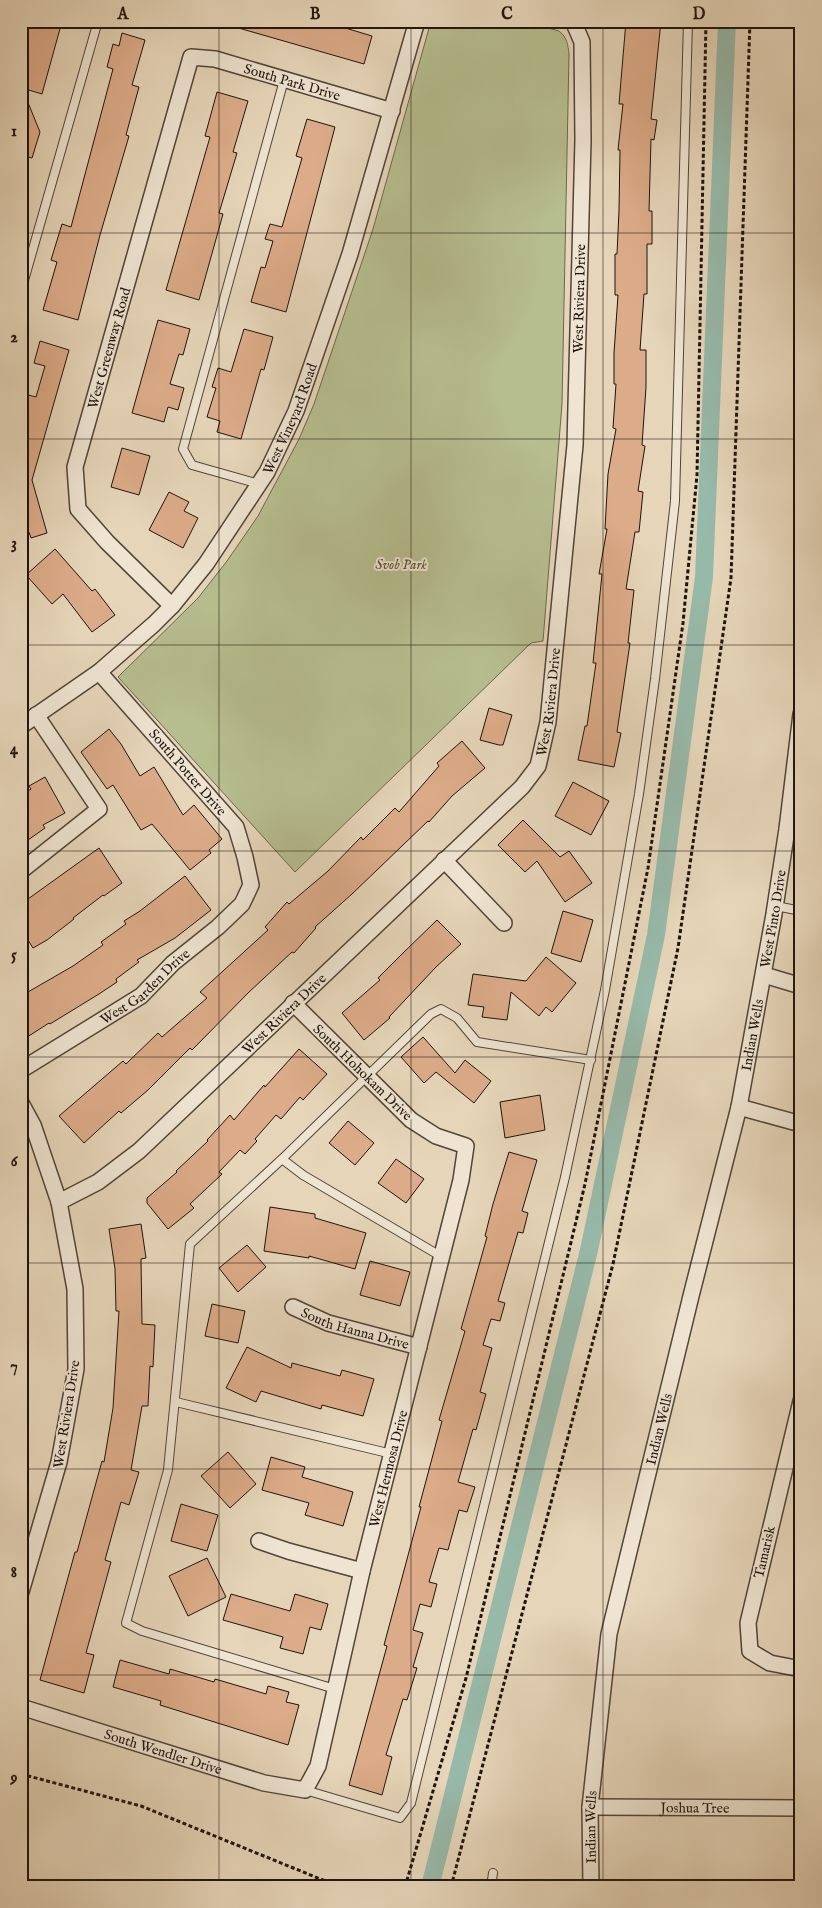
<svg xmlns="http://www.w3.org/2000/svg" width="822" height="1908" viewBox="0 0 822 1908" font-family="'IM FELL English',serif">
  <rect width="100%" height="100%" fill="#e6d5b9"/>
  <filter id="stains"><feTurbulence type="fractalNoise" baseFrequency=".004" numOctaves="4"/><feColorMatrix values="0 0 0 0 .2 0 0 0 0 .09 0 0 0 0 .02 0 0 0 .5 -.17"/></filter>
  <radialGradient id="worn" r=".72"><stop offset=".6" stop-color="#630" stop-opacity="0"/><stop offset="1" stop-color="#630" stop-opacity=".3"/></radialGradient>
  <path fill="#b6bd8f" stroke="#6a684e" d="M431 21H523L559 31C567 37 568 45 569 54L562 404 543 641 531 643 295 872 118 677 198 598 227 561 258 516 299 439 314 404 373 229Z"/>
  <g fill="none" stroke-linecap="round" stroke-linejoin="round">
    <path stroke="#97b9a9" stroke-width="18" d="M430 1887 589 1250 656 935 704 577 727 21"/>
  </g>
  <path fill="#dcab89" stroke="#1f130e" d="M29 21H50L61 25 42 94 22 88 40 132 32 158 21 155V48Z
    M229 21H322L372 36 364 64 228 25Z
    M626 21H661L651 119 657 120 654 140 651 139 649 211H652V244H647V294H644L640 350H646V387L642 445 645 446 638 491 643 492 639 532H635L626 589 634 590 628 643H630L617 732 621 733 614 767 578 760 585 726H587L596 663H593L602 574H599L607 529H605L608 474 616 429 613 428 616 384H614V353L618 295H615V254H617L619 211 620 150H618L623 104H619Z
    M122 33 145 40 132 85 139 87 126 135 129 136 100 235 78 320 43 310 57 262 51 260 62 224 71 227 113 69 107 67 113 44 119 46Z
    M217 92 248 101 233 152 237 153 219 213 223 214 199 300 166 290 210 137 205 136Z
    M307 119 335 127 286 312 251 302 261 267 265 268 273 241 265 239 270 224 282 227 302 158 296 156Z
    M158 320 190 329 183 355 179 354 170 384 184 388 178 410 168 407 164 422 132 413Z
    M244 329 273 337 264 370 261 369 241 439 217 432 220 421 207 417 216 388 212 387 218 368 231 372Z
    M40 341 69 350 32 480 47 533 31 538 29 532 21 535V393L36 397 45 366 34 363Z
    M122 448 150 456 139 495 111 487Z
    M169 492 189 502 184 511 198 518 183 548 149 530Z
    M55 549 92 591 95 589 115 615 92 632 63 594 52 604 26 575Z
    M489 708 512 715 503 745H499L480 740Z
    M109 729 121 744 140 776 154 767 183 815 194 805 222 839 209 850 211 853 190 870 152 824 141 830 113 785 107 789 81 752Z
    M462 741 485 768 452 796 429 822 428 821 352 894 315 927 316 928 294 953 292 952 248 993 192 1050 190 1048 148 1090 121 1113 119 1111 84 1143 59 1116 123 1061 126 1064 158 1033 162 1037 207 998 200 992 268 930 265 927 287 902 289 904 328 871 361 837 363 840 395 808 399 812 439 766 437 763Z
    M45 777 65 813 43 825 45 828 21 845V796L31 789 29 786Z
    M573 782 609 801 591 835 555 816Z
    M523 820 560 857 569 851 592 883 565 902 537 861 525 872 498 845Z
    M99 848 122 883 104 896 103 895 73 918 74 919 47 940 33 948 21 929V904Z
    M185 876 211 910 175 938 137 960 139 962 116 979 117 982 99 994 50 1024 49 1023 21 1041V996L73 966 103 945 101 942 126 924 124 921 140 911Z
    M563 911 593 920 581 962 551 953Z
    M437 920 461 944 436 967 389 1017 390 1018 364 1040 342 1013 380 980 378 978 402 954Z
    M546 957 576 983 552 1012 546 1007 539 1016 511 992 507 1020 482 1017 484 1007 468 1005 473 974 526 981Z
    M423 1037 455 1073 465 1060 491 1081 474 1103 436 1072 424 1083 401 1057Z
    M299 1049 327 1074 303 1100 300 1097 281 1119 276 1115 255 1139 257 1141 245 1154 240 1150 219 1172 222 1174 190 1204 194 1208 168 1229 147 1203V1198L177 1172 176 1171 208 1141 207 1140 230 1115 234 1120 264 1085 265 1087Z
    M540 1095 545 1130 505 1138 500 1102Z
    M348 1121 374 1143 355 1165 329 1143Z
    M509 1152 537 1160 522 1211 528 1213 523 1233 518 1232 498 1301 505 1303 500 1321 491 1319 483 1345 492 1348 480 1392 486 1394 476 1430 473 1429 458 1482 475 1487 467 1512 459 1510 448 1550 439 1548 429 1582 437 1584 431 1607 420 1604 413 1630 423 1633 413 1667 417 1668 407 1700 403 1699 386 1755 392 1757 382 1795 349 1785 387 1646 384 1645 421 1507H419L442 1421 439 1420 465 1331 461 1329 487 1237 485 1236 493 1204Z
    M396 1159 424 1179 406 1203 378 1183Z
    M270 1207 315 1214V1218L366 1233 355 1269 309 1256V1258L264 1251Z
    M141 1224 146 1258 141 1259 142 1324 155 1325 153 1367 150 1366 148 1406H142L131 1470 139 1472 129 1505 121 1502 105 1560 111 1562 86 1653 94 1655 84 1693 40 1680 75 1552H77L102 1461 104 1462 113 1408 119 1311H116L115 1269 109 1229Z
    M247 1245 266 1267 238 1292 219 1268Z
    M370 1261 410 1272 400 1306 360 1295Z
    M212 1304 245 1311 238 1343 205 1336Z
    M247 1347 291 1368 292 1363 340 1376 342 1370 374 1379 363 1416 322 1405 321 1409 261 1391 256 1402 226 1388Z
    M228 1452 256 1484 230 1508 201 1476Z
    M271 1457 305 1467 302 1477 353 1492 343 1526 305 1515 309 1503 262 1490Z
    M181 1504 218 1515 207 1551 171 1541Z
    M207 1558 226 1597 188 1616 169 1576Z
    M231 1594 290 1611 295 1594 328 1604 321 1630 310 1627 303 1654 280 1648 283 1637 223 1620Z
    M120 1660 169 1674 170 1669 214 1682 215 1679 266 1694 268 1686 289 1692 286 1702 299 1705 288 1745 160 1705 161 1701 113 1687Z"/>
  <g fill="none" stroke-linecap="round" stroke-linejoin="round">
    <g stroke="#514439" stroke-width="10">
      <path id="lane" d="M21 291 98 21
        M259 484 192 465 183 449 284 80
        M776 906 801 911
        M282 1159 303 1175 442 1257
        M176 1402 392 1454
        M335 1689 142 1631 126 1623 168 1470 190 1244 282 1159 431 1014 441 1009 457 1018 477 1042 591 1060
        M305 1790 400 1818 411 1803 565 1177 605 990 639 794 655 679 675 501 688 21
        M491 1887 493 1873"/>
    </g>
    <g stroke="#514439" stroke-width="18">
      <g id="street">
        <path id="s1" d="M172 606 107 542 78 509 75 467 191 57 215 59 392 111"/>
        <path id="s2" d="M21 726 99 672 154 624 172 606 206 564 267 472 296 411 350 254 417 21"/>
        <path d="M444 860 504 923"/>
        <path d="M21 871 99 809 36 715"/>
        <path d="M764 975 801 986"/>
        <path id="s3" d="M21 1070 141 996 173 963 218 927 242 904 251 885 245 857 236 827 99 672"/>
        <path d="M21 1103 33 1125 59 1202 75 1289 76 1369 59 1462 21 1592"/>
        <path d="M739 1107 801 1124"/>
        <path id="s4" d="M59 1202 98 1182 139 1151 522 787 538 766 548 722 575 445 583 140 582 42 573 21"/>
        <path id="s5" d="M293 1307 328 1323 419 1347"/>
        <path d="M801 1401 748 1623 750 1651 770 1663 801 1669"/>
        <path d="M259 1541 288 1551 362 1571"/>
        <path id="s6" d="M21 1707 264 1783 305 1790 318 1766 362 1571 461 1180 466 1146 436 1136 411 1120 293 1003"/>
        <path id="s7" d="M590 1807 801 1808"/>
        <path id="s8" d="M591 1887 590 1807 609 1634 691 1296 739 1107 774 914 787 829 801 714"/>
      </g>
    </g>
    <path stroke="#1f130e" stroke-width="3" stroke-dasharray="4 2.5" stroke-linecap="butt" d="M21 1774 141 1806 340 1887
      M405 1887 466 1678 585 1184 648 868 683 623 697 475 706 21
      M451 1887 613 1264 678 948 731 578 750 21"/>
    <use href="#lane" stroke="#efe4d2" stroke-width="8"/>
    <use href="#street" stroke="#efe4d2" stroke-width="15"/>
  </g>
  <path fill="none" stroke="#1f130e" stroke-width="1" stroke-opacity="0.55" d="M219 21V1887M411 21V1887M603 21V1887M21 233H801M21 439H801M21 645H801M21 851H801M21 1057H801M21 1263H801M21 1469H801M21 1675H801"/>
  <g text-anchor="middle" stroke-width="4" stroke-linejoin="round" paint-order="stroke">
    <g font-size="14" fill="#1f130e" stroke="#efe4d2">
      <text dy="5" stroke="none"><textPath href="#s1" startOffset="708">South Park Drive</textPath></text>
      <text dy="5" stroke="none"><textPath href="#s4" startOffset="1120">West Riviera Drive</textPath></text>
      <text dy="5" stroke="none"><textPath href="#s1" startOffset="301">West Greenway Road</textPath></text>
      <text dy="5" stroke="none"><textPath href="#s2" startOffset="416">West Vineyard Road</textPath></text>
      <text dy="5" stroke="none"><textPath href="#s4" startOffset="715">West Riviera Drive</textPath></text>
      <text transform="translate(188 772) rotate(49)" y="5">South Potter Drive</text>
      <text dy="5" stroke="none"><textPath href="#s8" startOffset="988">West Pinto Drive</textPath></text>
      <text dy="5" stroke="none"><textPath href="#s3" startOffset="150">West Garden Drive</textPath></text>
      <text dy="5" stroke="none"><textPath href="#s4" startOffset="295">West Riviera Drive</textPath></text>
      <text dy="5" stroke="none"><textPath href="#s8" startOffset="870">Indian Wells</textPath></text>
      <text transform="translate(363 1072) rotate(44)" y="5">South Hohokam Drive</text>
      <text dy="5" stroke="none"><textPath href="#s5" startOffset="66">South Hanna Drive</textPath></text>
      <text transform="translate(66 1414) rotate(-81)" y="5">West Riviera Drive</text>
      <text dy="5" stroke="none"><textPath href="#s8" startOffset="465">Indian Wells</textPath></text>
      <text dy="5" stroke="none"><textPath href="#s6" startOffset="629">West Hermosa Drive</textPath></text>
      <text transform="translate(764 1552) rotate(-77)" y="5">Tamarisk</text>
      <text dy="5" stroke="none"><textPath href="#s6" startOffset="149">South Wendler Drive</textPath></text>
      <text dy="5" stroke="none"><textPath href="#s7" startOffset="105">Joshua Tree</textPath></text>
      <text dy="5" stroke="none"><textPath href="#s8" startOffset="60">Indian Wells</textPath></text>
    </g>
    <g font-size="14" font-style="italic" fill="#544e3b" stroke="#efe4d2">
      <text x="401" y="569">Svob Park</text>
    </g>
  </g>
  <rect width="822" height="1908" fill="none" stroke="#e6d5b9" stroke-width="55"/>
  <rect x="28" y="28" width="766" height="1852" fill="none" stroke="#1f130e" stroke-width="2"/>
  <g font-size="16" text-anchor="middle" font-weight="bold" fill="#1f130e">
    <text x="123" y="19">A</text>
    <text x="315" y="19">B</text>
    <text x="507" y="19">C</text>
    <text x="699" y="19">D</text>
    <text x="14" y="136">1</text>
    <text x="14" y="342">2</text>
    <text x="14" y="548">3</text>
    <text x="14" y="754">4</text>
    <text x="14" y="960">5</text>
    <text x="14" y="1166">6</text>
    <text x="14" y="1371">7</text>
    <text x="14" y="1577">8</text>
    <text x="14" y="1783">9</text>
  </g>
  <rect width="100%" height="100%" filter="url(#stains)"/>
  <rect width="100%" height="100%" fill="url(#worn)"/>
</svg>
